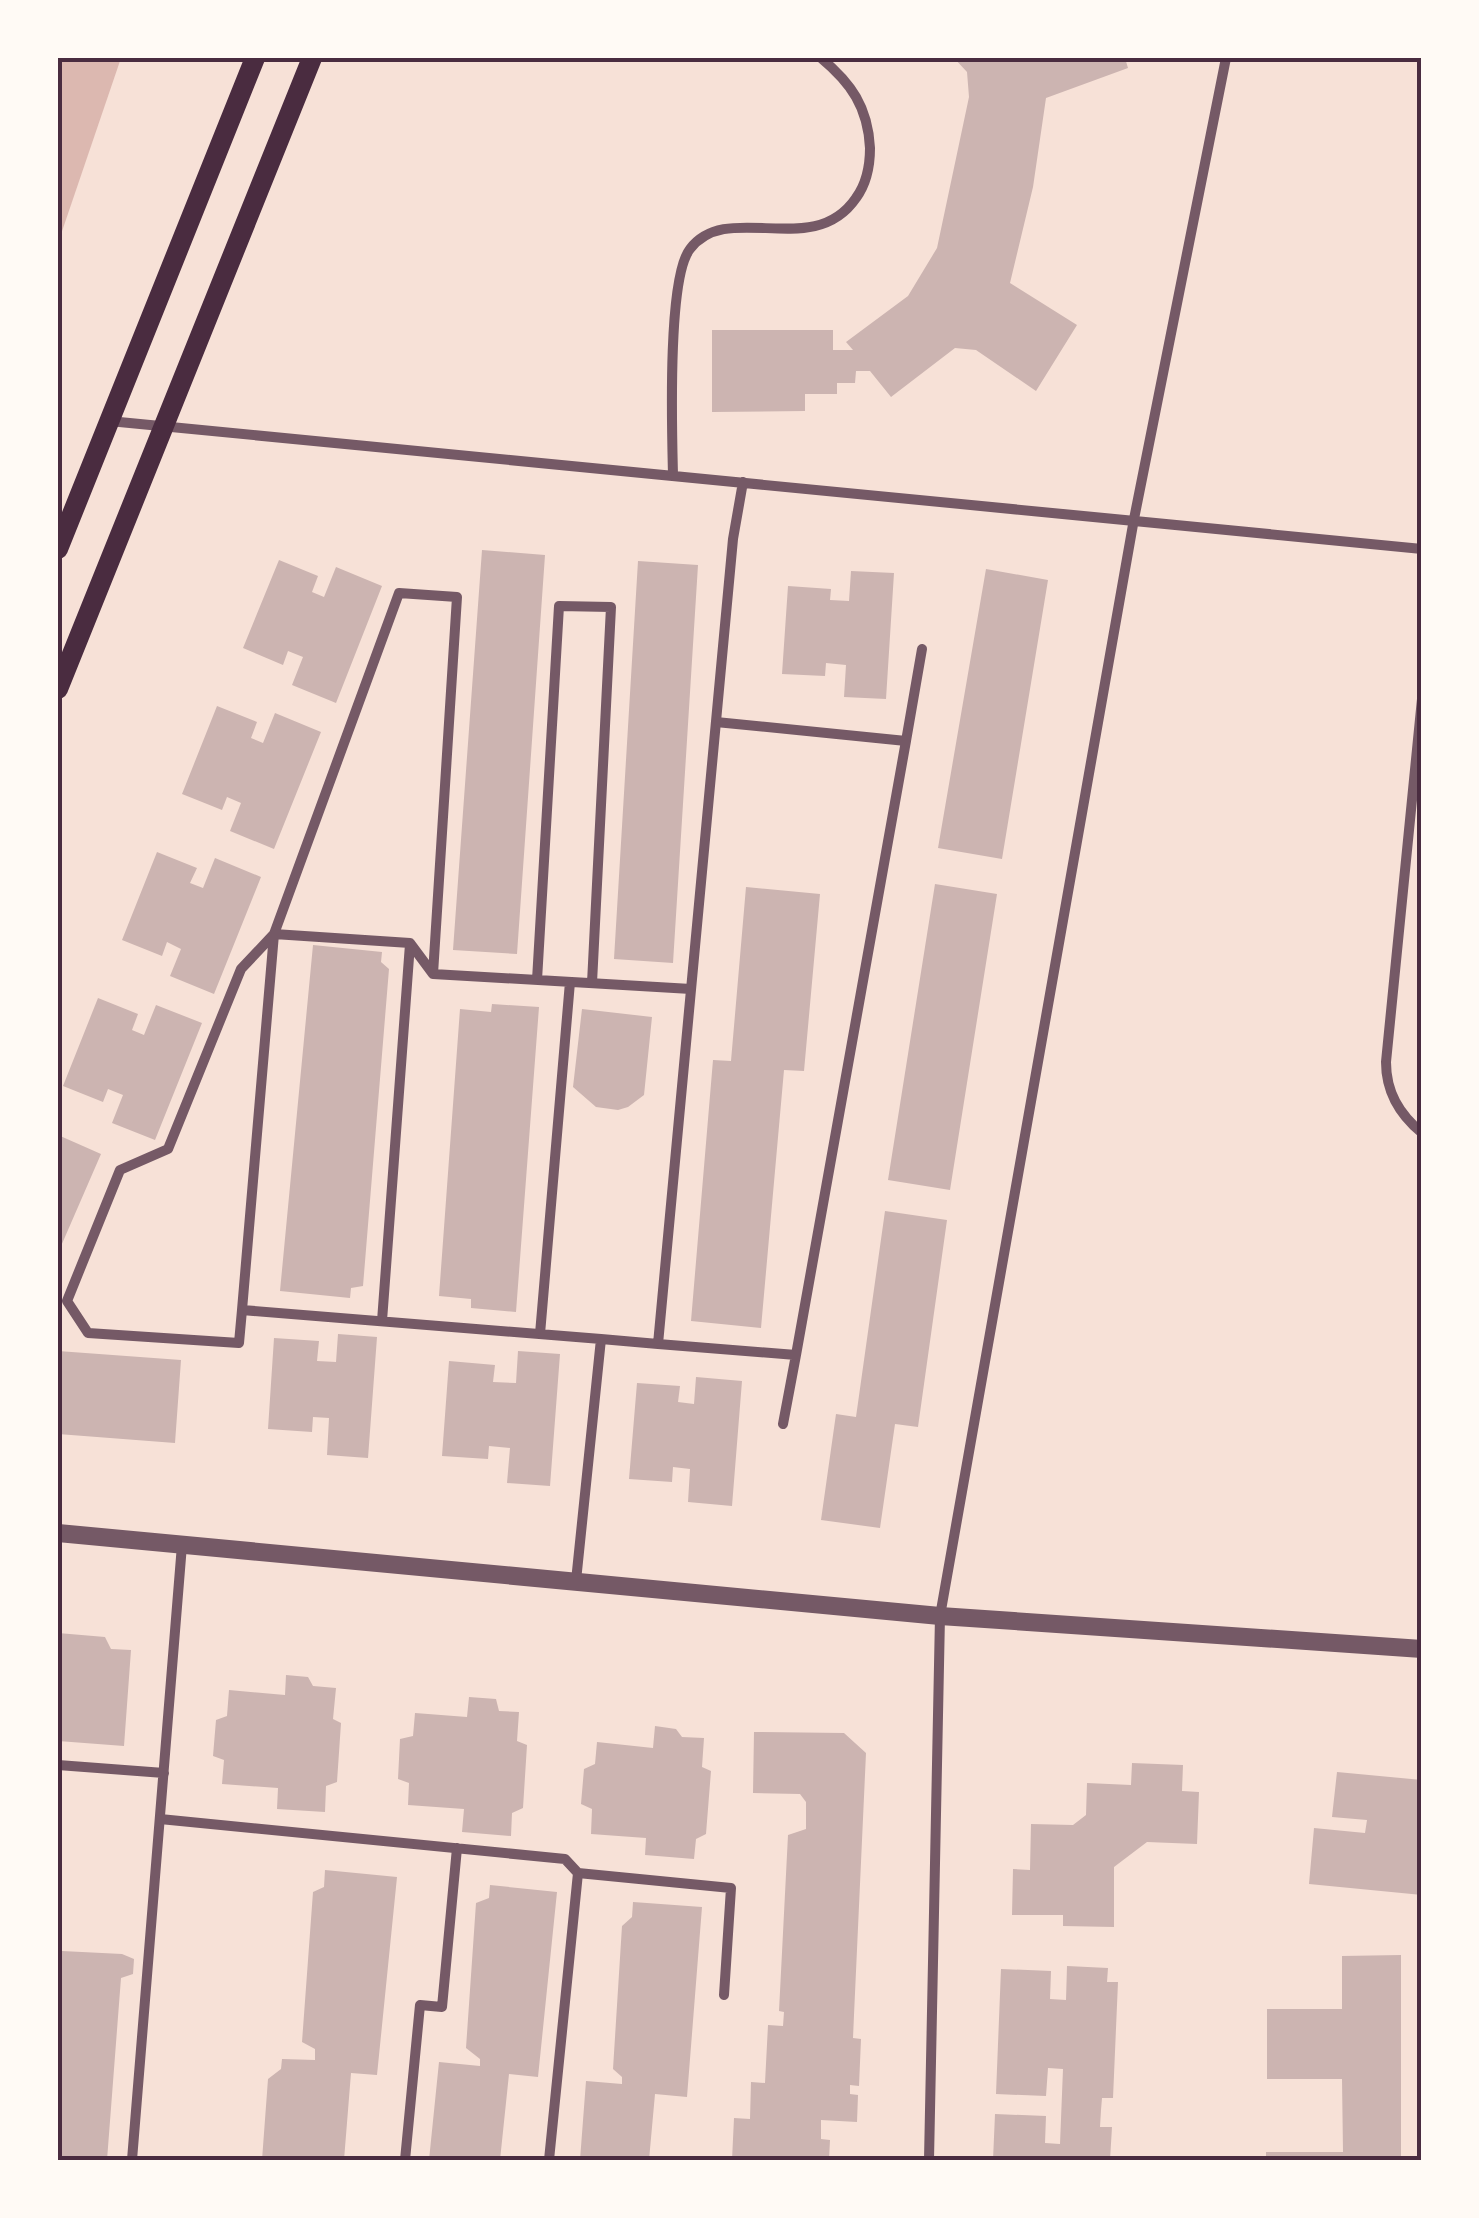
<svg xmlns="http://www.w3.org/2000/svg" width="1479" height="2218" viewBox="0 0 1479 2218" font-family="'IBM Plex Sans',sans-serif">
  <rect width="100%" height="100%" fill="#f7e1d7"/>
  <path fill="#dcb8b0" d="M58 58H121L58 243Z"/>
  <path fill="#ccb4b1" d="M954 58H1125L1128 68 1046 98 1033 187 1010 283 1077 325 1036 391 976 350 955 348 891 397 870 371H856L855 383H837V394H805V411L712 412V330H833V350H853L846 342 908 296 937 248 969 97 967 72Z
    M482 550 545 555 517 954 453 950Z
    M279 560 318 576 312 592 324 597 336 567 382 586 336 703 292 685 303 657 288 651 283 665 243 648Z
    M638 561 698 565 673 963 614 959Z
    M986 569 1048 580 1002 859 938 848Z
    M851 571 894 573 886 699 844 697 846 665 826 663 825 676 782 674 788 586 831 589 830 600 849 601Z
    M217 706 257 722 251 738 263 743 275 713 321 732 274 849 230 831 241 803 227 797 222 810 182 794Z
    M157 852 197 868 190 883 203 888 215 858 261 877 214 994 170 976 181 949 167 942 162 956 122 940Z
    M935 884 997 894 950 1190 888 1180Z
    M746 887 820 894 804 1071 784 1070 761 1328 691 1321 713 1060 731 1061Z
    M313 945 382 952 381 962 389 969 363 1286 351 1288 350 1298 280 1291Z
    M98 998 138 1014 132 1030 144 1035 156 1005 202 1023 155 1140 112 1123 123 1095 108 1089 103 1102 63 1086Z
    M492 1004 539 1007 516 1312 471 1308V1299L439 1296 460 1009 491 1012Z
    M582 1009 652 1017 644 1095 628 1107 618 1110 596 1107 573 1087Z
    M58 1135 101 1154 58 1253Z
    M885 1211 947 1220 918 1427 895 1424 880 1528 821 1520 836 1414 856 1417Z
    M338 1334 377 1337 368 1458 327 1455 329 1418 313 1417 312 1432 268 1429 274 1338 319 1341 317 1361 336 1362Z
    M58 1351 181 1360 175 1443 58 1434Z
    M518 1351 560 1354 550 1486 507 1483 510 1448 489 1446 488 1459 442 1456 449 1361 495 1365 493 1382 516 1383Z
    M696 1377 742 1381 732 1506 688 1502 690 1469 673 1467 672 1482 629 1479 637 1383 680 1386 678 1402 694 1404Z
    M58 1633 105 1637 111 1649 131 1650 124 1746 58 1741Z
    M286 1675 308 1677 313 1686 336 1688 333 1719 341 1723 337 1782 326 1786 325 1812 277 1809 278 1788 222 1784 224 1760 213 1756 216 1720 227 1716 229 1690 285 1695Z
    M469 1697 496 1699 499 1711 519 1712 517 1741 527 1745 523 1808 512 1813 511 1836 462 1832 464 1809 408 1805 409 1783 398 1779 400 1739 413 1736 415 1713 467 1717Z
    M655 1726 676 1729 682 1737 704 1738 702 1767 711 1771 706 1834 696 1839 694 1859 645 1855 646 1838 591 1834 592 1809 581 1804 584 1769 595 1764 597 1742 653 1748Z
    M754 1732 844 1733 866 1753 854 2015 853 2038 861 2039 859 2086 850 2085V2094L858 2095 857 2122 821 2120V2139L830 2140 829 2160H732L734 2118 750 2119 751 2082 765 2083 768 2025 783 2026 784 2012 779 2011 788 1835 806 1829V1802L800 1794 753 1793Z
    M1132 1763 1183 1765 1182 1791 1199 1792 1197 1844 1147 1842 1114 1867V1927L1063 1926V1915H1012L1013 1869 1030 1870 1031 1824 1073 1825 1086 1815 1087 1783 1131 1785Z
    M1337 1772 1422 1780V1895L1309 1884 1314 1828 1365 1833 1367 1820 1332 1817Z
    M325 1870 397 1877 377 2075 351 2073 344 2160H262L268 2079 281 2069 282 2059 315 2060V2049L302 2042 313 1892 324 1887Z
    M490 1885 557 1892 538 2077 509 2074 500 2160H429L439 2062 480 2066V2059L466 2048 476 1903 489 1898Z
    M633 1902 702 1907 687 2097 655 2094 649 2160H580L586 2081 622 2084V2077L613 2069 622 1926 632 1917Z
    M62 1951 122 1954 134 1959 133 1974 121 1978 107 2160H58V1953Z
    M1401 1955V2160H1266V2152H1343L1342 2079H1267V2009H1342V1956Z
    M1067 1966 1108 1968 1107 1982H1118L1113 2098H1102L1101 2110 1100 2127H1112L1110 2160H993L995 2114 1046 2116 1045 2143 1060 2144 1063 2069 1048 2068 1046 2096 996 2094 1001 1969 1051 1971 1050 1999 1066 2000Z"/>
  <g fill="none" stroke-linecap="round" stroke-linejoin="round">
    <path stroke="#755966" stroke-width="10" d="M109 421 1422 549
      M673 475C672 433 667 278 690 249 728 199 813 261 856 198 867 183 870 166 870 148 868 107 851 83 821 58
      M1422 699 1386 1062C1386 1092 1399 1114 1422 1133
      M906 741 922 649
      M433 974 457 597 399 593 274 934 241 969 168 1149 120 1170 67 1301 88 1333 239 1343 242 1310 601 1339
      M537 980 559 606 611 607 592 983
      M242 1310 274 934 410 943 433 974 691 989
      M382 1321 410 944
      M540 1334 570 982
      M658 1344 796 1355 906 741 716 722
      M783 1424 796 1355
      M576 1581 601 1339 658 1344 733 539 743 482
      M58 1765 164 1773
      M160 1819 565 1859 578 1873 549 2160
      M578 1873 731 1888 724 1995
      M132 2160 182 1545
      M405 2160 420 2005 442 2007 457 1848
      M929 2160 940 1616 1134 519 1226 58"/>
    <path stroke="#755966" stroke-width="18" d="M58 1533 940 1616 1422 1649"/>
    <path stroke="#4a2c40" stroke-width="20" d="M58 549 255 58
      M58 689 312 58"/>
  </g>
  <rect width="1479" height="2218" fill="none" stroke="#fffaf5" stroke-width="120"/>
  <rect x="60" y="60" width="1359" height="2098" fill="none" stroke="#4a2c40" stroke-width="4"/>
</svg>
